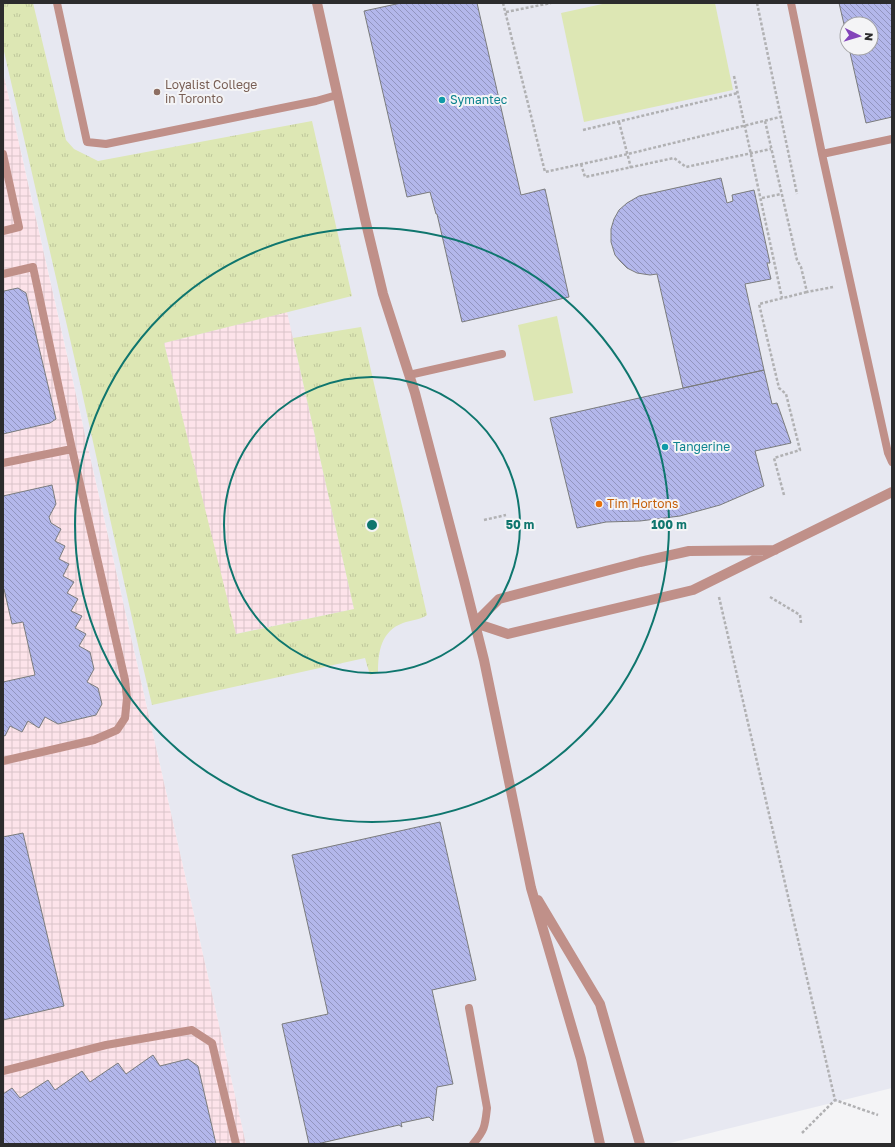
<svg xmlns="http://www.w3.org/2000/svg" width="895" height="1147" viewBox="0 0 895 1147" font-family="'Golos Text',sans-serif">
  <defs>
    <pattern id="industrial-grid" width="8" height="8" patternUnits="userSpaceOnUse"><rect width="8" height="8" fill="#fde3ea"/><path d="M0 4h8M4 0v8" fill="none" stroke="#d9c3c9"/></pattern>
    <pattern id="grass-tufts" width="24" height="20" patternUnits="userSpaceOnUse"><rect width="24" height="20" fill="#dde7b4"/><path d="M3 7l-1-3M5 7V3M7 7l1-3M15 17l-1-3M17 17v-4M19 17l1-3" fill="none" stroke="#bec69b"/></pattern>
    <pattern id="building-back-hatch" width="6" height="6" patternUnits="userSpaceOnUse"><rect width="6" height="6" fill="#b3b7eb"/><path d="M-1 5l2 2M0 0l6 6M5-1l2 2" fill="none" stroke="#9295bf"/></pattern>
  </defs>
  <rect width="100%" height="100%" fill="#f4f4f6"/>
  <path fill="#e7e8f1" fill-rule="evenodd" d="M3 3H892V1088L666 1144H246L3 72ZM847 24H871V48H847Z"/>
  <path fill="url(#industrial-grid)" d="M3 72 25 170 246 1144H3Z
    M287 312 354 609 235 634 164 343Z"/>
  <path fill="url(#grass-tufts)" d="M3 3H33L66 140 74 149 98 161 312 121 352 296 164 343 236 634 354 609 293 338 361 327 427 615C420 620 411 620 403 623 381 631 378 652 378 672L370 675 365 658 152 705 140 654 76 365 3 47Z"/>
  <path fill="#dde7b4" d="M607 3H715L733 90 584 122 561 13Z
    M557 316 573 393 534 401 518 325Z"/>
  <path fill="url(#building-back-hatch)" stroke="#7b7c7d" d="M401 3H477L521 195 545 189 569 297 462 322 437 214H436L430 192 407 197 364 11Z
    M839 3H892V117L866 123 849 48H871V24H847V37Z
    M721 178 727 203 733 201 732 195 754 190 770 263H767L771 279 745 284 764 370 683 388 657 274 650 275 637 273 627 268 620 261 615 255 611 242V229L614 219 619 210 627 203 639 196Z
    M18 288 26 293 56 419 50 423 3 434V295L4 291Z
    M764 370 772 404 777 403 791 443 755 451 764 486 720 505 680 516 640 521 606 522 577 528 550 418Z
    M52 485 56 504 49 517 51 523 61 529 55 541 65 546 59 559 69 564 63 576 74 582 67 593 78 599 71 611 82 616 75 628 86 634 79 646 90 652 94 669 87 682 98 688 102 704 96 715 58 724 45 717 39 728 28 721 22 732 10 726 5 736 3 735V682L35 675 23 622 12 624 4 589H3V496Z
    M440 822 476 980 432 990 453 1084 437 1087 433 1121 429 1117 401 1123 402 1127 399 1125 317 1144H309L282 1024 328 1014 292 855Z
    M23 833 64 1006 3 1020V837Z
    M153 1055 160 1066 188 1059 198 1066 216 1144H3V1094L12 1088 20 1098 48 1080 55 1090 82 1071 90 1082 118 1063 126 1074Z"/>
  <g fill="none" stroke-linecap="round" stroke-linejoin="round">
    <path stroke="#b1b1b3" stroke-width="2.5" stroke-dasharray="3 2" stroke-linecap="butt" d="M503 3 545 172 628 154 780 117
      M757 3 797 194
      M506 12 551 3
      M734 76 782 298
      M765 121 797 260 801 267 807 292 833 287
      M619 122 631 168
      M583 130 738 93
      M581 164 585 177 674 158 686 167 771 149
      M762 198 781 194
      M784 495 774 458 800 450 786 394 779 388 759 304 807 292
      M484 520 506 515
      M719 597 835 1100 878 1115
      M770 597 800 615 801 623
      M802 1133 835 1100"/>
    <path stroke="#c09089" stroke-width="8" d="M57 3 87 142 106 144 316 101 337 95
      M791 3 822 154 888 453 892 462
      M3 154 19 227 3 231
      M822 154 892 139
      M3 274 33 267 72 449
      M409 375 502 354
      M3 463 72 449 125 680 127 698 125 718 117 730 94 740 3 761
      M469 1008 487 1108C485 1126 485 1130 473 1144
      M3 1071 106 1045 192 1030 212 1043 236 1144"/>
    <path stroke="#c09089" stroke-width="10" d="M317 3 365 219 383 294 415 393 464 580 484 660 531 888 581 1059 600 1144
      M775 550 689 551 640 562 499 599 475 623 508 634 693 590 892 492
      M538 900 600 1004 640 1144"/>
  </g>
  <g fill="none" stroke="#0f766e" stroke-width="2">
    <circle cx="372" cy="525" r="148"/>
    <circle cx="372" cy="525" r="297"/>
  </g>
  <circle fill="#8d6e63" stroke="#f4f4f6" stroke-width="1.5" cx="157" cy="92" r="4"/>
  <g fill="#0f9aa8" stroke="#f4f4f6" stroke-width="1.5">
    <circle cx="442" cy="100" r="4"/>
    <circle cx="665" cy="447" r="4"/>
  </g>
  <circle fill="#e8710a" stroke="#f4f4f6" stroke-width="1.5" cx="599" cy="504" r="4"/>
  <g text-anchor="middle" stroke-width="4" stroke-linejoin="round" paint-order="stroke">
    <g font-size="12" fill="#785e54" stroke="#f4f4f6" text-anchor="start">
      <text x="165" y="89">Loyalist College<tspan x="165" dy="14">in Toronto</tspan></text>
    </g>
    <g font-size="12" fill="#0d838f" stroke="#f4f4f6" text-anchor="start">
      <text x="450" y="104">Symantec</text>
      <text x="673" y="451">Tangerine</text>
    </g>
    <g font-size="12" fill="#c56008" stroke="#f4f4f6" text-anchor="start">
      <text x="607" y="508">Tim Hortons</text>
    </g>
  </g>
  <circle cx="372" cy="525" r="6" fill="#0f766e" stroke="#f4f4f6" stroke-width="2"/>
  <g font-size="12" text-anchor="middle" font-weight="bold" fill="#0f766e" stroke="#f4f4f6" stroke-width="4" stroke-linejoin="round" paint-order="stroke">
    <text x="520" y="529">50 m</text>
    <text x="669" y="529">100 m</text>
  </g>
  <rect width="895" height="1147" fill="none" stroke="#2c2c2d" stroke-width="8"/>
  <g transform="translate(859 36) rotate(95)"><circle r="19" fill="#f4f4f6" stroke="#a4a4a6"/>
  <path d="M0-3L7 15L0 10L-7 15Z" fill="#8344ba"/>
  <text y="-6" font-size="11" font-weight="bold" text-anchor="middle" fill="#2c2c2d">N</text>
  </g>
</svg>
